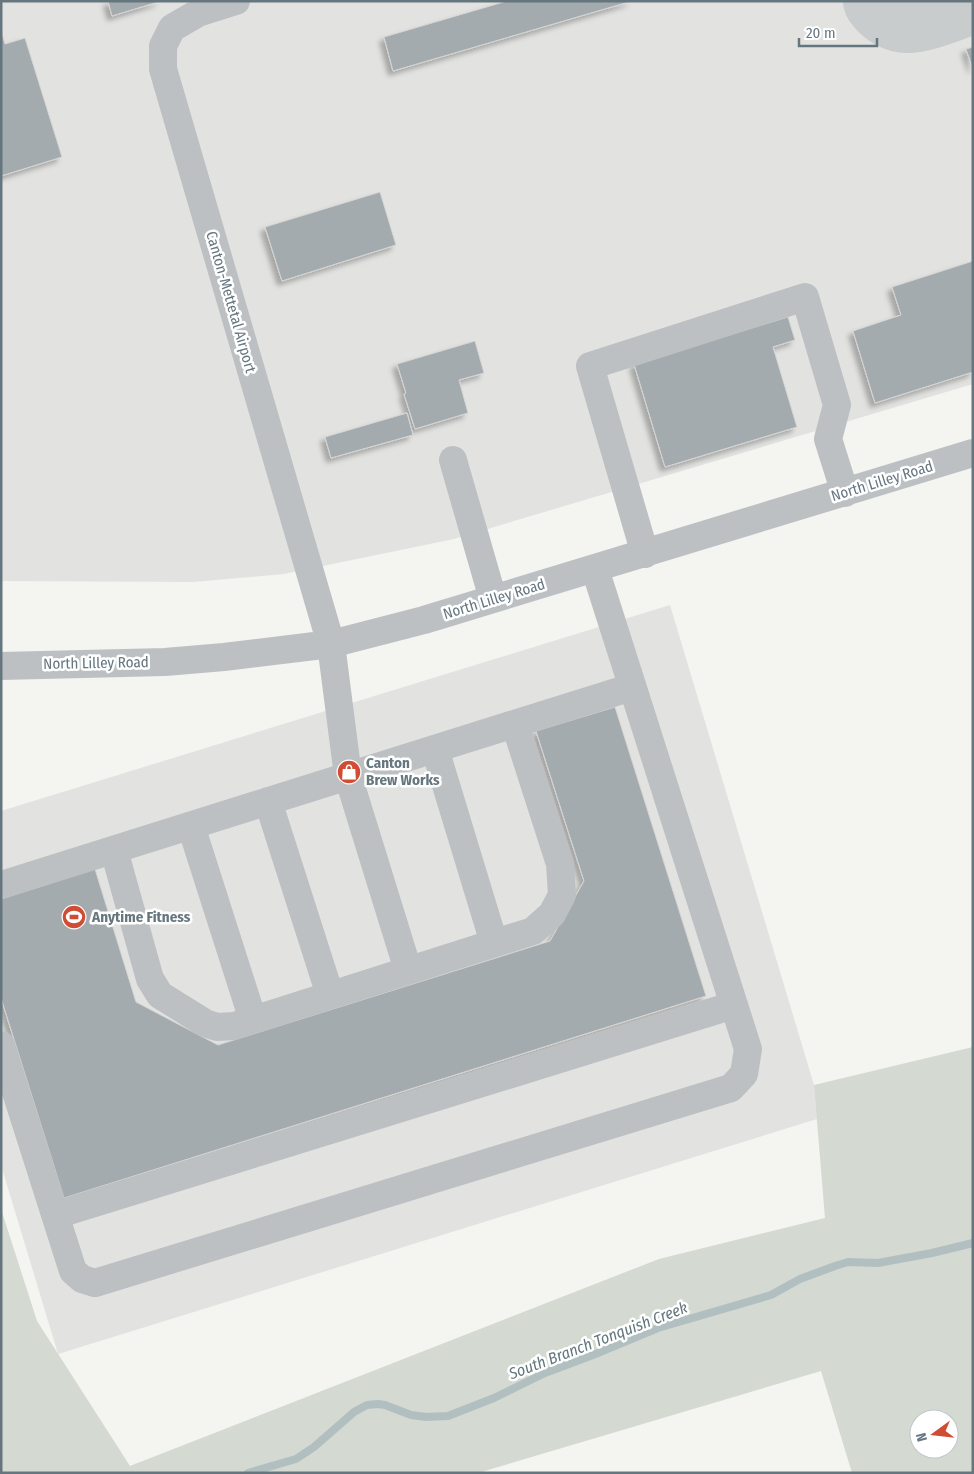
<svg xmlns="http://www.w3.org/2000/svg" width="974" height="1474" viewBox="0 0 974 1474" font-family="'Fira Sans Condensed',sans-serif">
  <defs>
    <filter id="shadow"><feDropShadow dx="-4.5" dy="4.5" stdDeviation="2.5" flood-color="#0004"/></filter>
  </defs>
  <rect width="100%" height="100%" fill="#f4f4f1"/>
  <path fill="#e2e3e1" d="M1 1H973V384L454 539 284 574 193 582 1 581Z
    M670 605 814 1085 817 1119 58 1354 1 1165V811Z"/>
  <path fill="#d4d9d1" fill-rule="evenodd" d="M973 1047V1473H852L821 1371 478 1473H1V1209L37 1321 130 1466 659 1259 825 1218 814 1085ZM919 1419H949V1449H919Z"/>
  <g fill="none" stroke-linecap="round" stroke-linejoin="round">
    <path stroke="#b2bfc1" stroke-width="8" d="M248 1473 296 1459 314 1447 354 1412 367 1405 378 1404 385 1405 411 1415 426 1417 448 1416 494 1398 545 1373 593 1355 658 1328 771 1295 800 1279 835 1266 848 1262 878 1263 932 1253 973 1243"/>
    <path stroke="#c9cccc" stroke-width="70" d="M878 1C885 11 896 18 908 18 924 18 951 6 967 1"/>
  </g>
  <path fill="#a4abaf" stroke="#d6d5d4" filter="url(#shadow)" d="M108 1H161L112 16Z
    M507 1H632L393 71 384 37Z
    M1 31 5 44 25 38 62 157 1 176Z
    M973 47V69L966 49Z
    M380 192 396 245 282 281 265 227Z
    M973 261V372L875 403 853 331 901 315 892 287Z
    M788 317 795 340 773 347 797 427 665 467 634 364Z
    M475 341 484 373 459 380 468 413 415 429 404 394 406 393 397 364Z
    M407 413 413 435 331 458 325 437Z
    M615 707 706 996 64 1198 1 998V899L95 869 136 1002 218 1045 550 941 584 881 536 731Z"/>
  <g fill="none" stroke-linecap="round" stroke-linejoin="round">
    <path stroke="#bcc0c3" stroke-width="28" d="M236 1 198 13 172 28 163 46V69L331 644 348 776 408 970
      M453 460 493 599
      M645 554 590 366 805 297 837 405 828 439 845 493
      M1 666 165 662 224 657 331 644 424 620 973 453
      M435 749 494 943
      M268 801 330 995
      M191 826 253 1020
      M114 850 150 979 160 995 205 1023 217 1027 234 1026 533 931 552 914 562 895 560 864 515 724
      M1 885 632 687
      M1 1045 73 1271 82 1279 95 1283 731 1088 744 1074 748 1049 595 569
      M56 1215 734 1005"/>
  </g>
  <defs>
    <g id="shop-disc" transform="scale(1.25)"><circle r="9.5" fill="#d04d35" stroke="#fff"/><path d="M-5-2.5h2.3a2.7 3.5 0 0 1 5.4 0H5L5.5 6h-11ZM-1.5-2.5h3a1.5 2.3 0 0 0-3 0Z" fill="#fff"/></g>
    <g id="stadium-disc" transform="scale(1.25)"><circle r="9.5" fill="#d04d35" stroke="#fff"/><path d="M0-5a6.5 5 0 1 0 0 10a6.5 5 0 1 0 0-10ZM-3.5-1.8h7v3.6h-7Z" fill="#fff"/></g>
  </defs>
  <g fill-rule="evenodd">
    <use href="#shop-disc" x="349" y="772"/>
    <use href="#stadium-disc" x="74" y="917"/>
  </g>
  <g text-anchor="middle" stroke-width="5" stroke-linejoin="round" paint-order="stroke">
    <g font-size="15" fill="#66767f" stroke="#fff">
      <text transform="translate(231 302) rotate(74)" y="5">Canton-Mettetal Airport</text>
      <text transform="translate(882 481) rotate(-17)" y="5">North Lilley Road</text>
      <text transform="translate(494 599) rotate(-17)" y="5">North Lilley Road</text>
      <text transform="translate(96 663) rotate(-1)" y="5">North Lilley Road</text>
    </g>
    <g font-size="15" font-weight="bold" fill="#66767f" stroke="#fff" text-anchor="start">
      <text x="366" y="768">Canton<tspan x="366" dy="17">Brew Works</tspan></text>
      <text x="92" y="922">Anytime Fitness</text>
    </g>
    <g font-size="16" font-style="italic" fill="#62777c" stroke="#fff">
      <text transform="translate(598 1340) rotate(-21)" y="6">South Branch Tonquish Creek</text>
    </g>
  </g>
  <rect width="974" height="1474" fill="none" stroke="#66767f" stroke-width="5"/>
  <g transform="translate(934 1434) rotate(255)"><circle r="24" fill="#ffffff" stroke="#c2c8cc"/>
  <path d="M0-4L9 19L0 12L-9 19Z" fill="#d04d35"/>
  <text y="-8" font-size="14" font-weight="bold" text-anchor="middle" fill="#66767f">N</text>
  </g>
  <path d="M799 38v8h78v-8" fill="none" stroke="#66767f" stroke-width="2.5"/>
  <text x="806" y="38" font-size="15" fill="#66767f" stroke="#ffffff" stroke-width="4" paint-order="stroke">20 m</text>
</svg>
